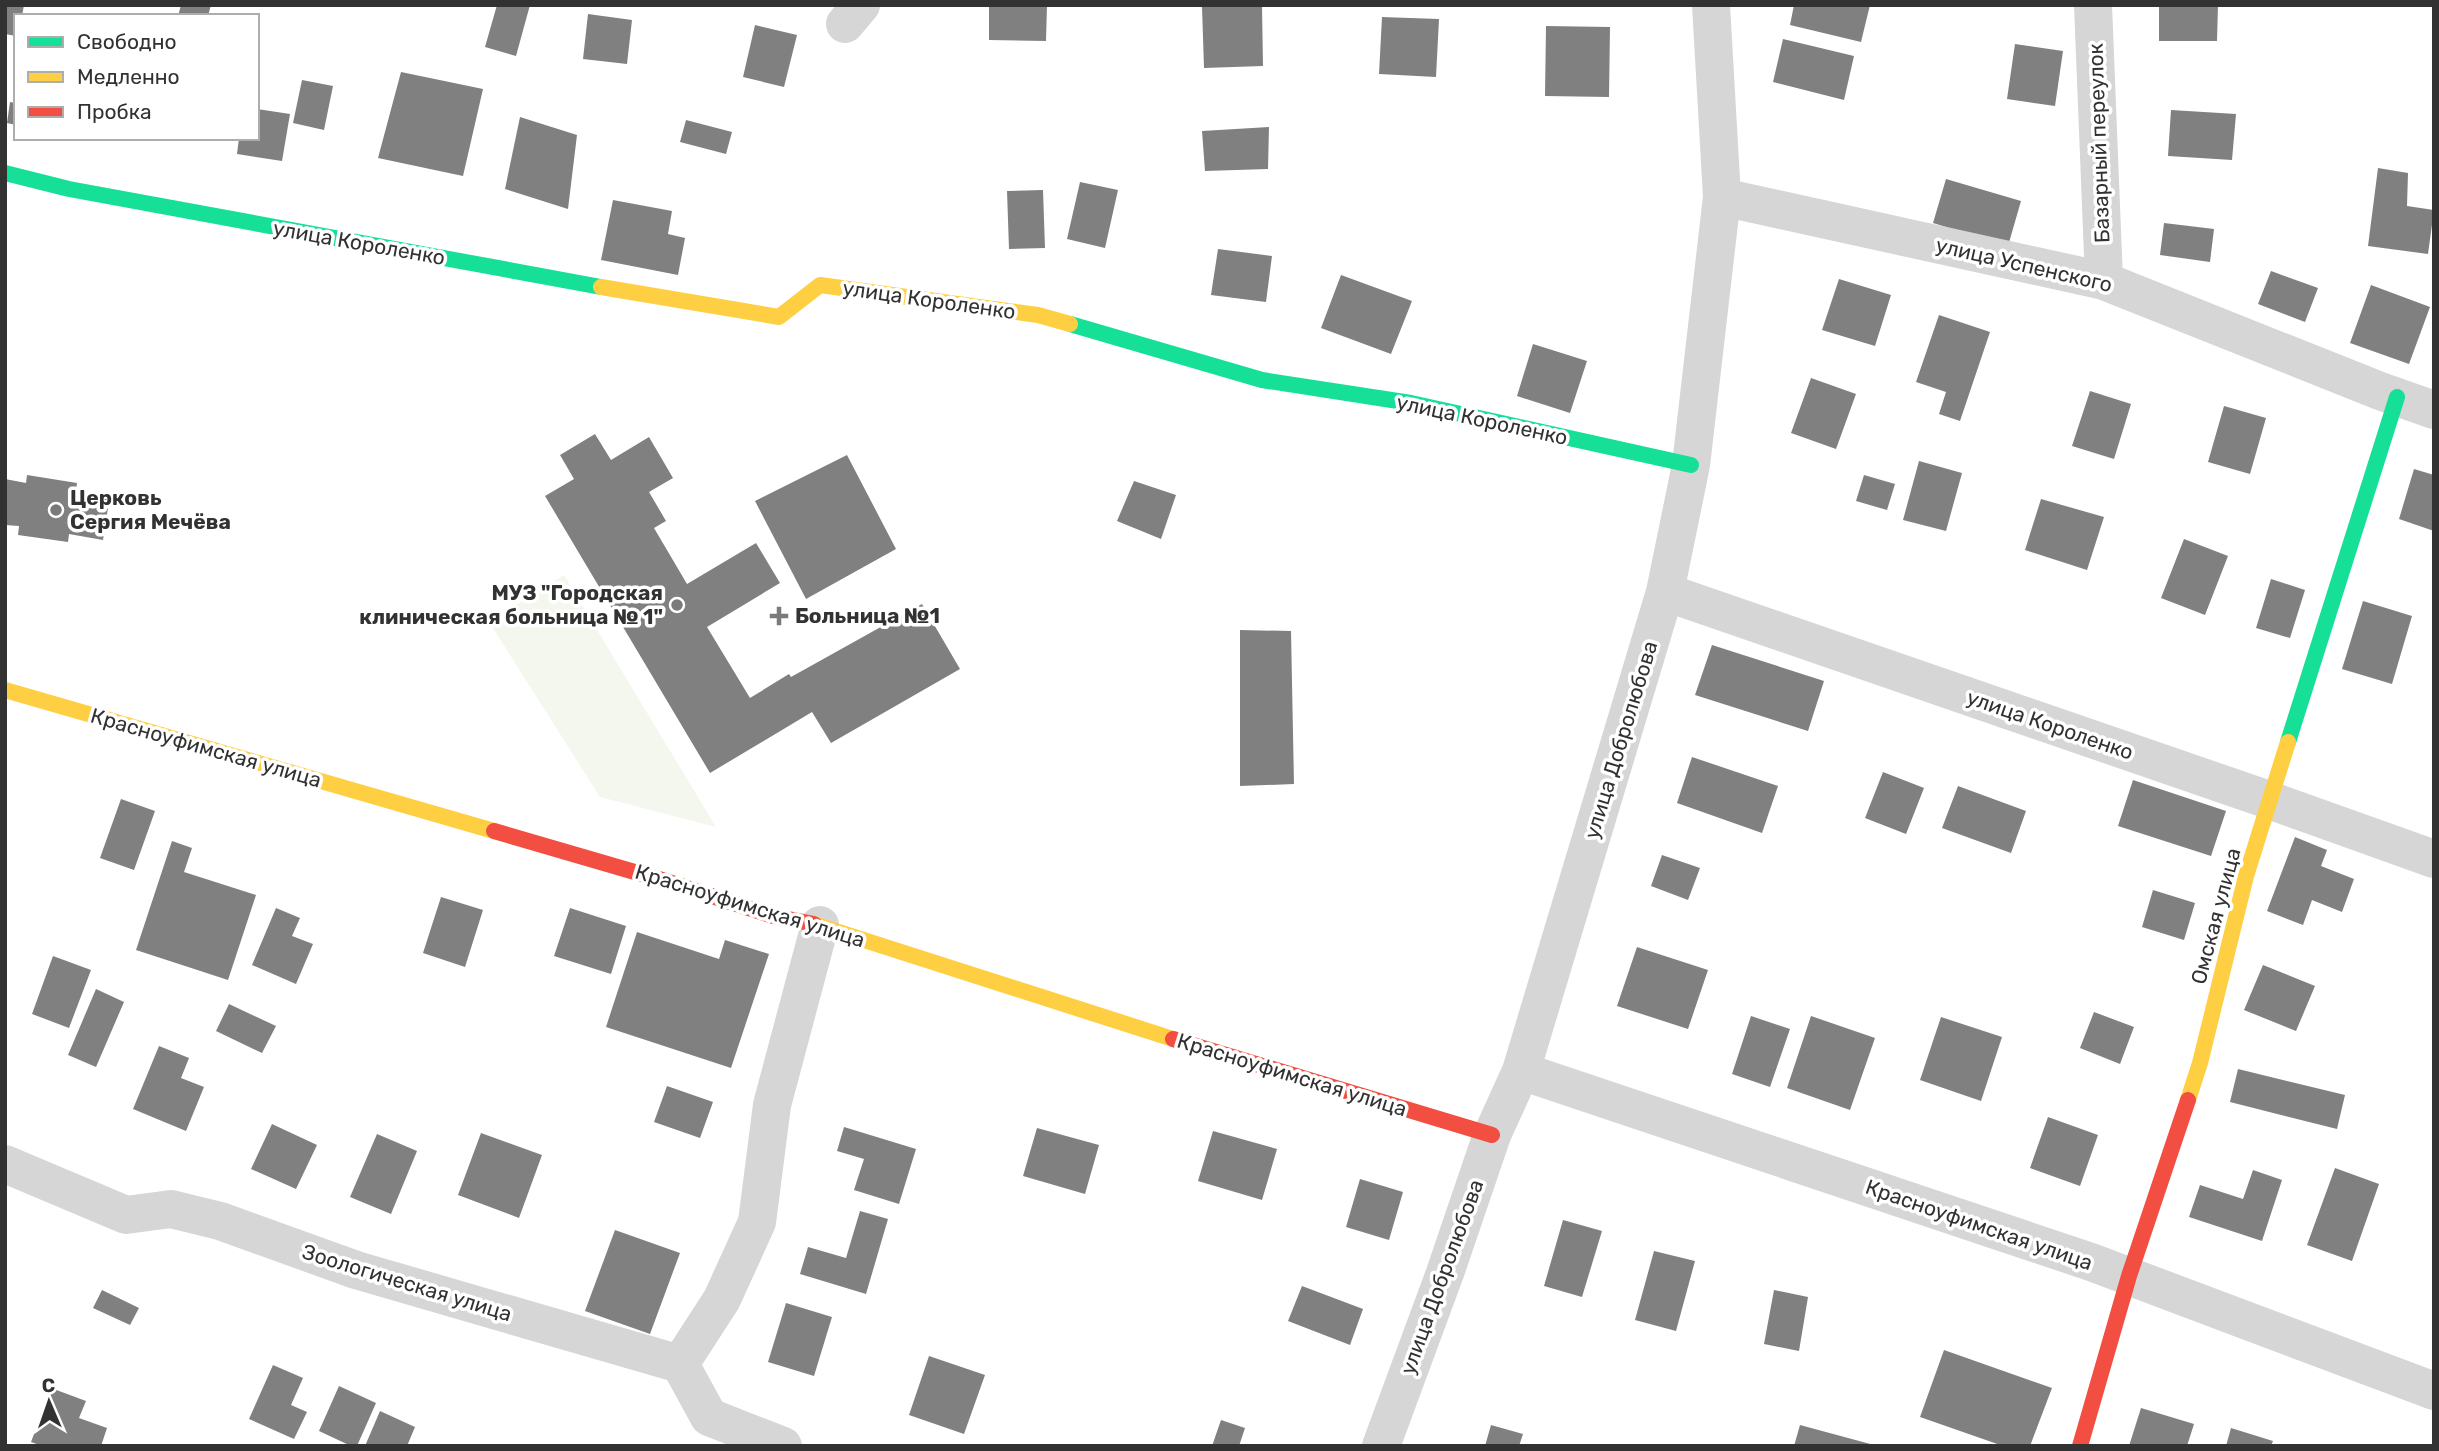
<svg xmlns="http://www.w3.org/2000/svg" width="2439" height="1451" viewBox="0 0 2439 1451" font-family="Rubik,sans-serif">
  <rect width="100%" height="100%" fill="#fff"/>
  <path fill="#f3f7ee" d="M564 575 716 827 600 797 489 622Z"/>
  <path fill="#808080" d="M5 5H24L22 16H16V36L5 34Z
    M181 5H211L208 16H178Z
    M497 5H530L516 56 485 47Z
    M989 5H1047L1046 41 989 40Z
    M1794 5H1870L1861 42 1790 25Z
    M2159 5H2218L2217 41H2159Z
    M1262 6 1263 66 1204 68 1202 7Z
    M588 14 632 20 627 64 583 59Z
    M1382 17 1439 19 1436 77 1379 74Z
    M755 25 797 35 784 87 743 77Z
    M1546 26 1610 27 1609 97 1545 96Z
    M1783 39 1854 56 1844 100 1773 82Z
    M2015 44 2063 51 2055 106 2007 99Z
    M401 72 483 89 463 176 378 158Z
    M302 80 333 86 324 130 293 123Z
    M10 102 16 103V125L7 123Z
    M257 109 290 114 282 161 237 154 239 138H257Z
    M2171 110 2236 114 2232 160 2168 156Z
    M520 117 577 135 568 209 505 189Z
    M686 120 732 132 726 154 680 142Z
    M1269 127 1268 169 1205 171 1202 131Z
    M2378 168 2408 173 2407 206 2434 210 2428 254 2368 246Z
    M1946 179 2021 201 2008 246 1933 223Z
    M1080 182 1118 190 1105 248 1067 239Z
    M1043 190 1045 248 1009 249 1007 191Z
    M613 200 672 211 668 234 685 238 678 275 601 260Z
    M2164 223 2214 229 2210 262 2160 255Z
    M1218 249 1272 256 1266 302 1211 295Z
    M2271 271 2318 288 2305 322 2258 304Z
    M1341 275 1412 301 1391 354 1321 328Z
    M1839 279 1891 295 1875 346 1822 330Z
    M2371 285 2430 307 2409 364 2350 343Z
    M1939 315 1990 332 1960 421 1939 414 1946 392 1916 382Z
    M1533 344 1587 361 1570 413 1517 396Z
    M1811 378 1856 394 1836 449 1791 433Z
    M2090 391 2131 404 2114 459 2072 446Z
    M2224 406 2266 418 2250 474 2208 462Z
    M595 434 611 460 649 437 673 478 649 492 666 521 654 528 687 584 756 543 780 583 707 627 750 698 789 674 791 677 922 604 960 669 831 743 812 712 710 773 545 496 574 479 560 455Z
    M847 455 896 549 806 599 755 501Z
    M1919 461 1962 473 1946 531 1903 520Z
    M2414 469 2434 475V531L2399 519Z
    M27 475 77 483 76 490 110 495 103 540 69 534 68 542 18 535 19 526 5 525V479L26 483Z
    M1864 475 1895 484 1887 510 1856 501Z
    M1134 481 1176 495 1161 539 1117 521Z
    M2041 499 2104 517 2087 570 2025 550Z
    M2184 539 2228 556 2205 615 2161 598Z
    M2271 579 2305 590 2290 638 2256 628Z
    M2363 601 2412 616 2392 684 2342 669Z
    M1240 630 1291 631 1294 784 1240 786Z
    M1712 645 1824 681 1808 731 1695 695Z
    M1692 757 1778 786 1762 833 1677 803Z
    M1883 772 1924 788 1906 834 1865 818Z
    M2133 780 2226 811 2211 856 2118 826Z
    M1958 786 2026 811 2011 853 1942 828Z
    M121 799 155 811 134 870 100 858Z
    M2295 837 2327 850 2321 866 2354 879 2342 912 2312 900 2303 925 2267 911Z
    M172 841 192 848 184 872 256 895 228 980 136 950Z
    M1662 855 1700 868 1688 900 1651 886Z
    M2153 890 2195 903 2184 940 2142 927Z
    M441 897 483 910 465 967 423 953Z
    M276 908 300 918 292 936 313 944 296 984 252 965Z
    M570 908 626 926 611 974 554 956Z
    M637 932 719 959 725 940 769 954 731 1068 606 1027Z
    M1637 947 1708 970 1688 1029 1617 1006Z
    M53 956 91 970 69 1028 32 1014Z
    M2263 965 2315 986 2296 1031 2244 1010Z
    M96 989 124 1002 96 1067 68 1055Z
    M229 1004 276 1026 262 1053 216 1031Z
    M2094 1012 2134 1027 2120 1064 2080 1048Z
    M1751 1016 1790 1029 1770 1087 1732 1074Z
    M1811 1016 1875 1038 1850 1110 1787 1088Z
    M1941 1017 2002 1037 1981 1101 1920 1080Z
    M159 1046 189 1058 181 1078 204 1087 186 1131 133 1109Z
    M2238 1069 2345 1095 2337 1129 2230 1102Z
    M667 1086 713 1102 700 1138 654 1122Z
    M2048 1117 2098 1135 2080 1186 2030 1168Z
    M272 1124 317 1145 296 1189 251 1169Z
    M844 1127 916 1149 899 1204 854 1190 864 1159 837 1151Z
    M1037 1128 1099 1145 1085 1194 1023 1176Z
    M1213 1131 1277 1149 1262 1200 1198 1181Z
    M481 1133 542 1155 519 1218 458 1195Z
    M377 1134 417 1151 391 1214 350 1197Z
    M2335 1168 2379 1184 2352 1261 2307 1245Z
    M2253 1170 2282 1180 2262 1241 2189 1217 2200 1185 2243 1199Z
    M1360 1179 1403 1192 1389 1240 1346 1227Z
    M860 1211 888 1219 866 1294 800 1274 808 1247 846 1258Z
    M1563 1220 1602 1231 1582 1297 1544 1286Z
    M615 1230 680 1253 650 1334 585 1311Z
    M1654 1251 1695 1261 1676 1331 1635 1320Z
    M1302 1286 1363 1309 1350 1345 1288 1321Z
    M102 1290 139 1308 130 1325 93 1308Z
    M1774 1290 1808 1297 1799 1351 1764 1344Z
    M786 1303 832 1317 814 1376 768 1362Z
    M1944 1350 2052 1388 2030 1446H2003L1920 1417Z
    M929 1356 985 1375 964 1434 909 1415Z
    M273 1365 303 1378 291 1405 307 1412 294 1439 249 1419Z
    M339 1386 376 1403 357 1446H351L319 1431Z
    M51 1388 86 1401 79 1418 107 1428 101 1446H42L31 1442Z
    M2141 1408 2194 1424 2187 1446H2129Z
    M380 1411 415 1427 407 1446H365Z
    M1221 1420 1245 1428 1239 1446H1212Z
    M1491 1425 1523 1434 1519 1446H1485Z
    M1800 1425 1874 1445V1446H1794Z
    M2231 1428 2273 1441 2271 1446H2226Z"/>
  <g fill="none" stroke-linecap="round" stroke-linejoin="round">
    <path stroke="#d6d6d6" stroke-width="38" d="M2093 5 2104 281
      M845 24 861 5
      M1722 197 2104 281 2380 391 2434 410
      M1665 592 2269 800 2434 859
      M1521 1071 2091 1262 2434 1391
      M5 1164 126 1215 171 1209 220 1221 356 1270 680 1364 709 1417 783 1446
      M680 1364 722 1299 757 1222 772 1105 820 925
      M1381 1446 1445 1273 1492 1135 1521 1071 1665 592 1691 465 1722 197 1711 5"/>
    <path stroke="#16e098" stroke-width="16" d="M5 173 69 189 601 287
      M1070 324 1262 380 1411 403 1691 465
      M2288 742 2397 397"/>
    <path stroke="#ffcf43" stroke-width="16" d="M601 287 779 317 820 285 1038 315 1070 324
      M5 690 494 831
      M814 924 1173 1039
      M2188 1100 2200 1063 2246 876 2288 742"/>
    <path stroke="#f24e42" stroke-width="16" d="M494 831 669 882 773 916 814 924
      M1173 1039 1492 1135
      M2080 1446 2129 1276 2188 1100"/>
  </g>
  <g fill="#7a7a7a" stroke="#fff" stroke-width="2.5">
    <circle cx="56" cy="510" r="7"/>
    <circle cx="677" cy="605" r="7"/>
    <path d="M775.5 605.5h7v7h7v7h-7v7h-7v-7h-7v-7h7z"/>
  </g>
  <g text-anchor="middle" stroke-width="7" stroke-linejoin="round" paint-order="stroke">
    <g font-size="21" fill="#323232" stroke="#fff">
      <text transform="translate(2099 143) rotate(-92)" y="7">Базарный переулок</text>
      <text transform="translate(359 243) rotate(10)" y="7">улица Короленко</text>
      <text transform="translate(2024 265) rotate(13)" y="7">улица Успенского</text>
      <text transform="translate(929 300) rotate(8)" y="7">улица Короленко</text>
      <text transform="translate(1482 420) rotate(12)" y="7">улица Короленко</text>
      <text transform="translate(2050 725) rotate(19)" y="7">улица Короленко</text>
      <text transform="translate(1621 740) rotate(-73)" y="7">улица Добролюбова</text>
      <text transform="translate(206 748) rotate(16)" y="7">Красноуфимская улица</text>
      <text transform="translate(750 906) rotate(17)" y="7">Красноуфимская улица</text>
      <text transform="translate(2216 916) rotate(-75)" y="7">Омская улица</text>
      <text transform="translate(1292 1075) rotate(17)" y="7">Красноуфимская улица</text>
      <text transform="translate(1979 1225) rotate(19)" y="7">Красноуфимская улица</text>
      <text transform="translate(1442 1277) rotate(-70)" y="7">улица Добролюбова</text>
      <text transform="translate(407 1283) rotate(17)" y="7">Зоологическая улица</text>
    </g>
    <g font-size="21" font-weight="bold" fill="#323232" stroke="#fff" text-anchor="start">
      <text x="70" y="505">Церковь<tspan x="70" dy="24">Сергия Мечёва</tspan></text>
      <text x="663" y="600" text-anchor="end">МУЗ "Городская<tspan x="663" dy="24">клиническая больница № 1"</tspan></text>
      <text x="795" y="623">Больница №1</text>
    </g>
  </g>
  <rect width="2439" height="1451" fill="none" stroke="#323232" stroke-width="14"/>
  <rect x="14" y="14" width="245" height="126" fill="#ffffff" stroke="#adadad" stroke-width="2"/>
  <rect x="28" y="37" width="35" height="10" fill="#16e098" stroke="#adadad" stroke-width="2"/>
  <text x="77" y="49" font-size="21" fill="#323232">Свободно</text>
  <rect x="28" y="72" width="35" height="10" fill="#ffcf43" stroke="#adadad" stroke-width="2"/>
  <text x="77" y="84" font-size="21" fill="#323232">Медленно</text>
  <rect x="28" y="107" width="35" height="10" fill="#f24e42" stroke="#adadad" stroke-width="2"/>
  <text x="77" y="119" font-size="21" fill="#323232">Пробка</text>
  <g transform="translate(49 1402) rotate(358)" stroke="#ffffff" stroke-width="5" paint-order="stroke">
  <path d="M0-5L12 26L0 18L-12 26Z" fill="#323232"/>
  <text y="-10" font-size="19" font-weight="bold" text-anchor="middle" fill="#323232">С</text>
  </g>
</svg>
